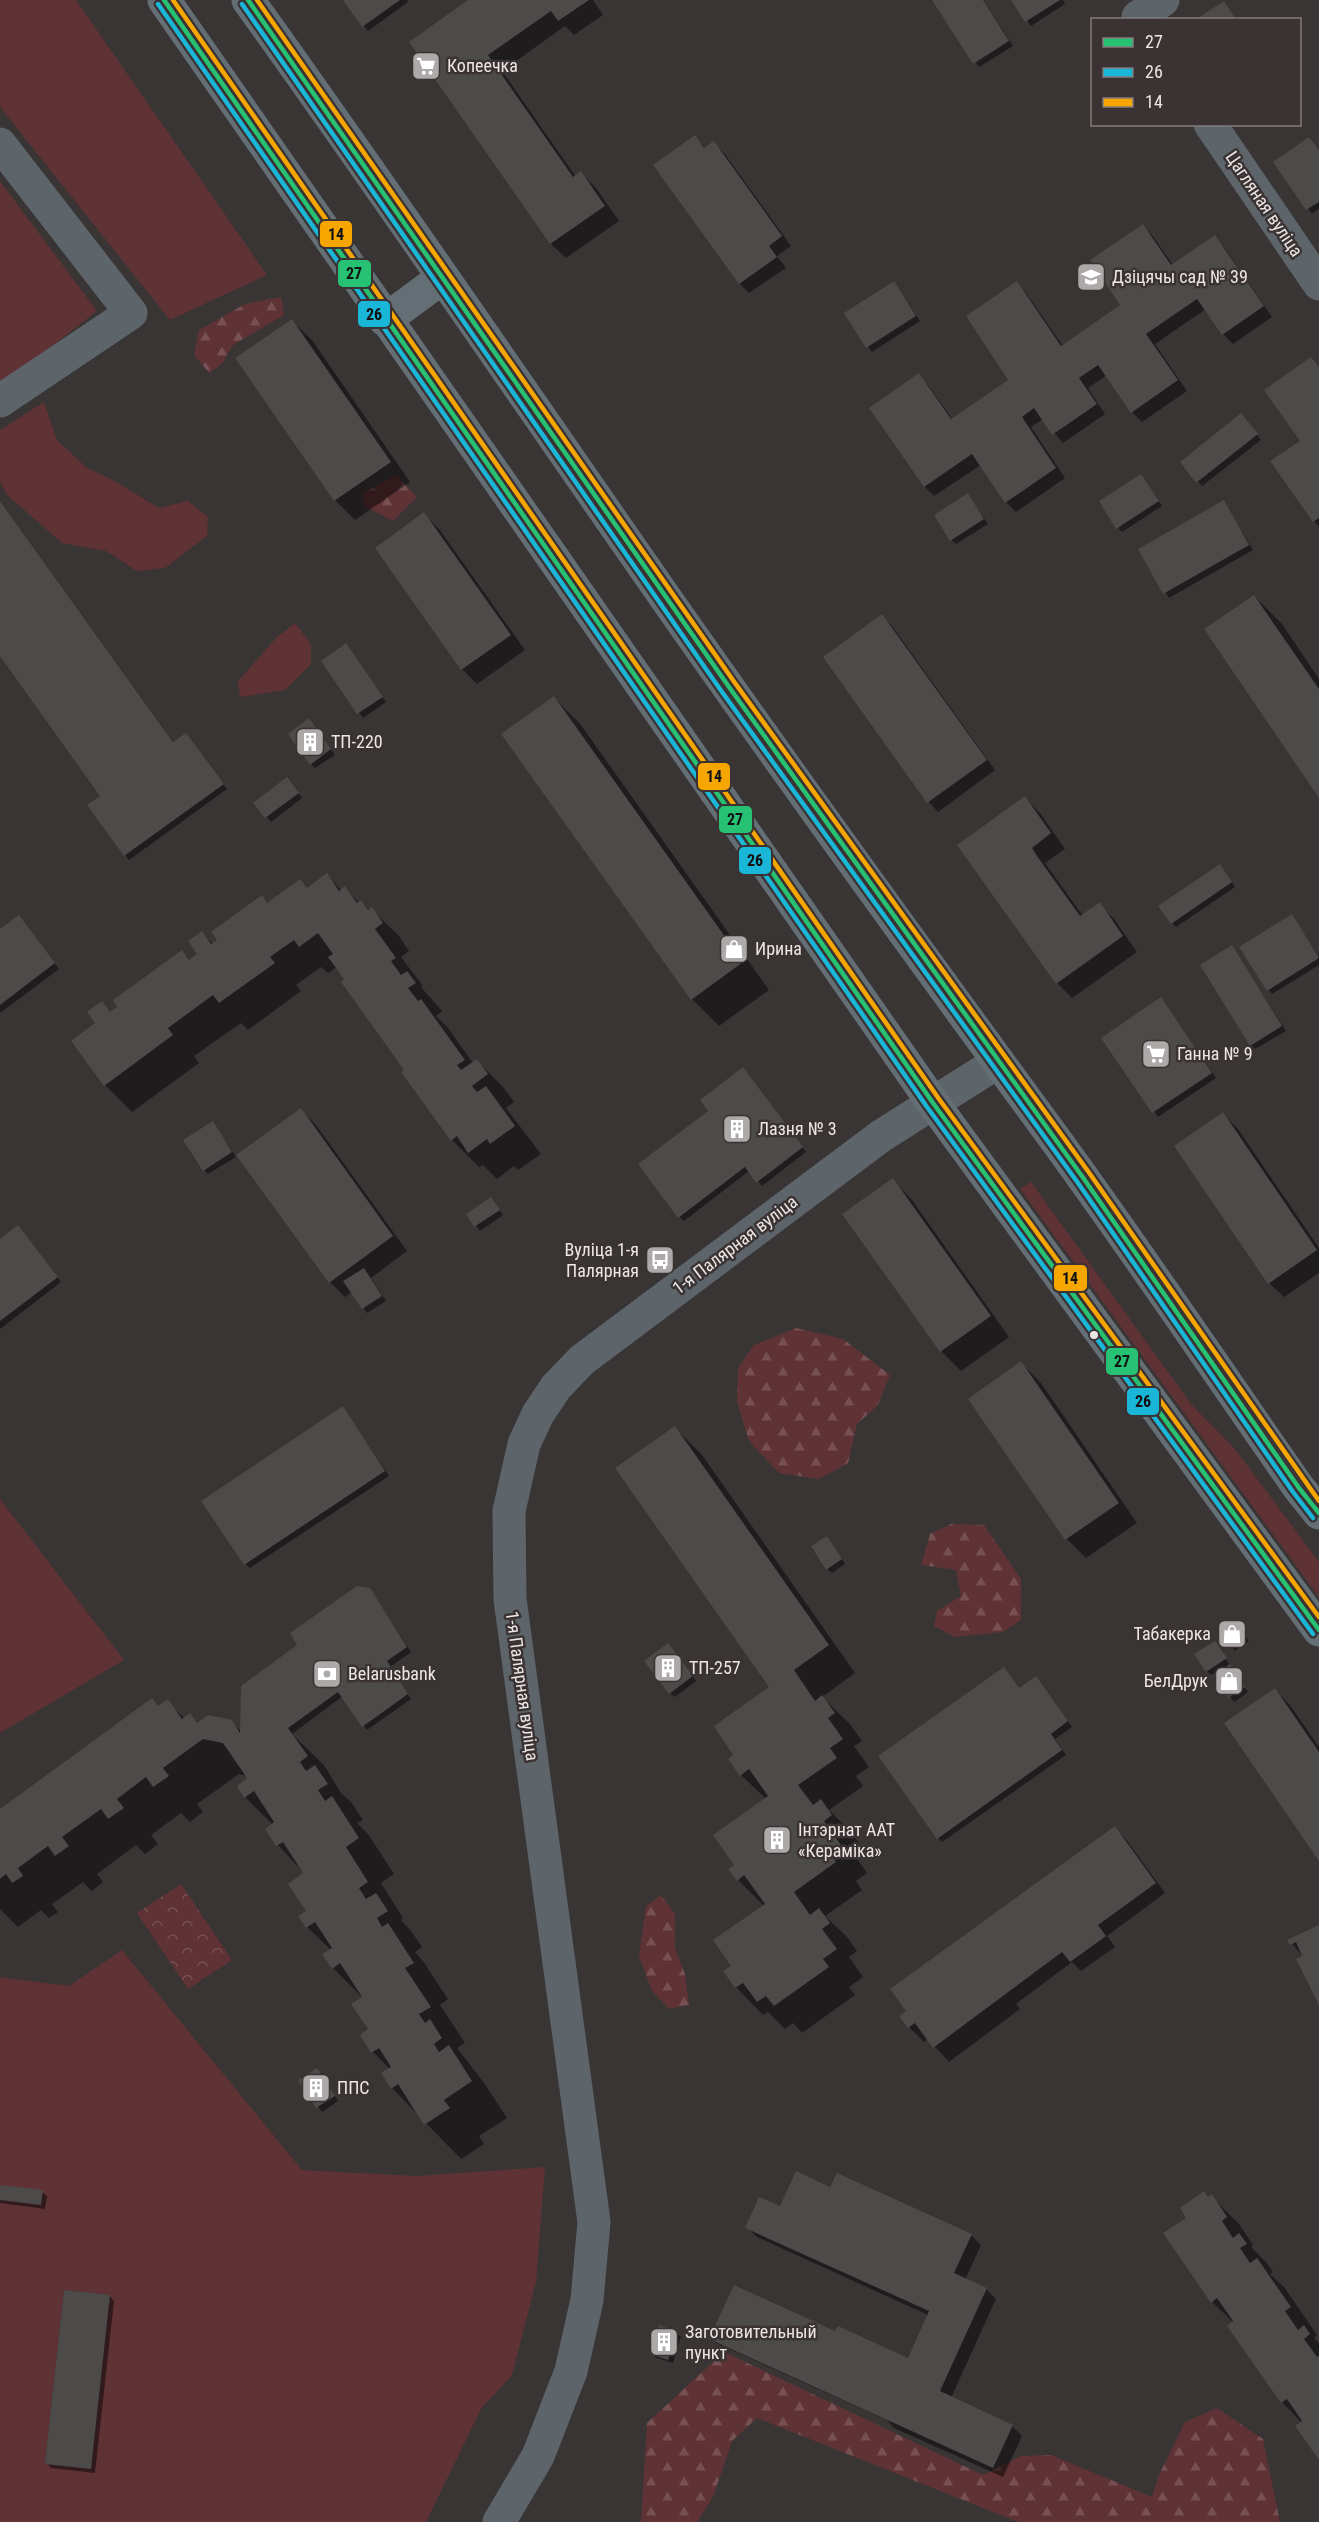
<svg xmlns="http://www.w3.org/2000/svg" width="1319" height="2522" viewBox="0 0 1319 2522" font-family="'Roboto Condensed',sans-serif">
  <defs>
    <pattern id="forest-firs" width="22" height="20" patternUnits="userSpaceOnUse" patternTransform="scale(1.5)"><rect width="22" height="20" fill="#5f3235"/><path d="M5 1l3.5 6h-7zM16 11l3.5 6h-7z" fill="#765052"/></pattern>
    <pattern id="park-crowns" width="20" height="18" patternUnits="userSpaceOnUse" patternTransform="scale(1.5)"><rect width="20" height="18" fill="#5f3235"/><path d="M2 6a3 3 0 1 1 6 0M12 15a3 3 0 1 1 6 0" fill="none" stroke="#765052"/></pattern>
  </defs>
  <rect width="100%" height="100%" fill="#393535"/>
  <path fill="#5f3235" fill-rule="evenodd" d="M0 0H76L267 275 170 320 0 107Z
    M0 181 97 311 0 387Z
    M44 402 57 440 87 468 113 480 159 508 188 501 208 517 207 536 165 568 137 571 106 551 62 543 7 495 0 482V430Z
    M295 623 311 644V664L285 690 240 697 238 681 276 638Z
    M1031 1182 1191 1404 1235 1449 1319 1562V1597L1020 1189Z
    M0 1499 124 1660 0 1733Z
    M122 1950 302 2170 416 2176 545 2167 536 2282 512 2375 481 2409 426 2522H0V1977L69 1986ZM64 2290 110 2295 91 2469 45 2463Z"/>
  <path fill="url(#forest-firs)" d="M281 297 284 315 233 345 222 364 209 373 194 355 199 330 245 304Z
    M396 475 417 497 393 521 364 506 363 493Z
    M796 1328 843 1339 890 1375 878 1405 857 1424 848 1463 819 1479 779 1473 749 1441 737 1402 738 1368 754 1345Z
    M951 1524 984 1525 1021 1579V1620L1003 1632 955 1637 934 1626 937 1611 961 1596 956 1570 921 1565 930 1534Z
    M661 1895 675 1914V1948L685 1974 689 2005 669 2009 652 1991 639 1956 646 1906Z
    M724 2352 983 2475 1021 2456 1051 2455 1152 2497 1159 2475 1185 2422 1217 2408 1263 2439 1280 2522H1018L757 2418 732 2441 713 2497 697 2522H641L647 2423Z"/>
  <path fill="url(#park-crowns)" d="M181 1884 232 1960 188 1989 137 1913Z"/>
  <path fill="#0007" d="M344 0H407L408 2 368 31Z
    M471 0H593L603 15 574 35 565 26 502 71 576 177 581 173 596 188 619 221 566 258 551 244 411 42Z
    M934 0H983L1013 46 979 67Z
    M1013 0H1063L1065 4 1031 26Z
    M695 137 706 149 714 143 724 153 791 246 777 256 786 268 749 293 740 284Z
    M1309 139 1319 151V209L1312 214 1275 163Z
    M1143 226 1152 235 1173 265 1215 237 1224 247 1272 317 1233 344 1223 334 1206 309 1155 344 1187 391 1142 422 1132 412 1107 375 1088 388 1105 414 1063 443 1043 419 1031 427 1065 478 1016 512 1006 502 981 465 934 496 925 487 919 375 928 385 953 420 1010 380 1017 283 1026 293 1063 346 1123 305Z
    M898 288 920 321 872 352 846 314Z
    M292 321 312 340 410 482 355 520 335 500 237 359Z
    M1319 368V525L1318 526 1314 521 1302 441Z
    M1246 420 1261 440 1202 486 1182 462Z
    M1141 476 1162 506 1122 532 1118 528Z
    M968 495 988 524 956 544 951 540Z
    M0 501 174 743 186 735 227 789 129 860 125 855 102 796 0 654Z
    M1223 502 1253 550 1169 598 1140 550Z
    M424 514 439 529 525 650 477 684 462 669Z
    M1254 596 1282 624 1319 679V795Z
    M882 616 892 626 995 770 938 812 929 802 825 658Z
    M346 645 386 702 363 718 323 661Z
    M554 698 581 725 769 990 719 1026 692 999Z
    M314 725 335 755 315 768 311 764Z
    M291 784 302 798 271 822 255 803Z
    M1025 798 1040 813 1065 849 1045 863 1083 916 1099 904 1114 919 1137 952 1072 998 1057 983 959 845Z
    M1224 870 1235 887 1176 927 1172 923Z
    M327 875 342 891 345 888 359 903 361 902 369 910 371 909 399 936 409 951 401 957 423 986 421 987 442 1011 436 1016 448 1028 473 1063 477 1061 504 1088 514 1102 506 1108 541 1154 518 1170 514 1166 497 1179 483 1165 479 1167 452 1140 337 967 328 973 321 967 296 985 301 991 248 1030 241 1023 194 1056 199 1063 132 1112 105 1085 97 1024 102 1003 111 1013 182 952 190 961 199 954 202 933 213 944 262 897 268 904 308 889Z
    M1292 916 1319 957V965L1272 994 1268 990Z
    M23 922 59 969 0 1013V931Z
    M1232 947 1286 1031 1255 1049 1251 1045Z
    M1161 999 1216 1078 1158 1117 1103 1039Z
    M748 1074 806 1152 762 1186 749 1171 684 1221 679 1217 710 1111Z
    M301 1110 316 1125 407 1251 371 1278 386 1301 367 1313 352 1292 345 1297 330 1282Z
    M1223 1114 1238 1129 1319 1248V1273L1284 1297 1269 1283Z
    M213 1123 236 1157 208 1174 204 1170Z
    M893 1180 912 1200 1009 1337 961 1371 941 1351 844 1214Z
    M495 1204 503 1215 480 1231 468 1215Z
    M23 1232 61 1282 0 1329V1241Z
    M1021 1363 1041 1383 1137 1523 1086 1558 1067 1539Z
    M347 1413 389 1476 250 1568 245 1564Z
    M675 1428 702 1455 855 1673 822 1697 850 1724 862 1741 854 1746 869 1767 856 1776 863 1786 829 1810 848 1829 859 1843 850 1849 867 1873 856 1881 862 1890 825 1916 847 1937 857 1951 849 1957 863 1977 849 1987 855 1995 802 2033 793 2023 785 2029 768 2012 763 2015 736 1987 733 1966 764 1906 738 1880 736 1865 766 1799 741 1775 735 1755 771 1688Z
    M827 1538 845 1564 832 1573 827 1569Z
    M369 1589 411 1652 390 1667 411 1699 367 1730 343 1696 292 1734 324 1765 341 1793 351 1802 363 1820 357 1823 368 1834 394 1874 381 1883 403 1918 401 1920 411 1931 422 1947 415 1952 423 1961 448 1999 440 2005 465 2043 457 2048 484 2083 507 2118 479 2136 484 2144 461 2159 392 2088 390 2069 373 2052 362 2035 370 2030 363 1998 333 1968 331 1950 307 1927 308 1911 305 1874 278 1845 273 1825 245 1797 239 1787 249 1778 247 1776 239 1774 197 1804 203 1812 190 1822 181 1813 151 1835 158 1844 145 1854 136 1845 97 1874 103 1882 92 1891 83 1882 52 1904 58 1912 49 1918 41 1910 18 1927 0 1909V1811L152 1700 159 1707 167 1701 185 1719 190 1715 198 1724 231 1722 242 1732 299 1646Z
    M1238 1627 1249 1641 1235 1651 1220 1632Z
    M1215 1643 1248 1692 1234 1702 1214 1673 1211 1675 1207 1671Z
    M672 1649 696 1681 675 1697 670 1693Z
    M1036 1678 1072 1727 1055 1739 1066 1755 942 1842 938 1838 1020 1689Z
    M1275 1690 1290 1705 1319 1747V1858Z
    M1115 1828 1125 1838 1165 1893 1107 1936 1115 1947 1081 1971 1072 1962 1016 2004 1020 2009 949 2062 928 2039 924 2042 909 2027Z
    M1319 1926V2001L1303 1957 1290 1941Z
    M321 2075 338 2101 322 2112 300 2081Z
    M0 2186 42 2192 47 2196 45 2209 0 2203Z
    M831 2189 971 2235 981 2245 965 2280 986 2289 996 2299 951 2398 1012 2426 1022 2436 1003 2477 894 2428 887 2420 716 2343 711 2339 834 2332 908 2360 928 2315 757 2237 747 2227 780 2208Z
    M1204 2193 1209 2198 1211 2196 1239 2224 1253 2245 1251 2247 1266 2262 1273 2272 1270 2274 1284 2287 1317 2335 1314 2338 1319 2343V2458L1302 2423 1282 2402 1234 2323 1212 2302 1188 2218Z
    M110 2296 114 2301 95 2473 51 2468 47 2463Z
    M676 2332 681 2337 673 2363 657 2358 652 2353Z"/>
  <path fill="#4d4a4a" d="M343 0H400L362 27Z
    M468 0H589L558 21 551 11 488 55 573 177 581 171 605 206 550 244 409 42Z
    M932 0H983L1009 41 973 64Z
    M1011 0H1060L1025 22Z
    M1224 1 1236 20H1195Z
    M695 135 704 148 714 141 782 236 769 246 777 257 739 284 653 165Z
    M1309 137 1319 150V202L1306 210 1273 162Z
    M1143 224 1171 265 1215 235 1264 306 1222 335 1197 299 1146 334 1178 380 1131 413 1098 365 1079 378 1097 404 1052 435 1034 408 1022 417 1056 468 1005 503 972 454 924 487 869 408 919 373 951 419 1008 380 966 316 1017 281 1061 346 1120 305 1090 260Z
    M894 281 916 316 866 348 844 313Z
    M292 319 391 462 334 501 235 358Z
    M1311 357 1319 367V518L1313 522 1270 461 1300 441 1264 390Z
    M1241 413 1258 434 1196 483 1180 462Z
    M1141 474 1159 501 1116 529 1099 501Z
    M968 493 984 519 950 541 934 515Z
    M1224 500 1249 545 1163 594 1138 549Z
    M0 501 173 742 186 733 224 784 124 856 87 805 100 796 0 656Z
    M424 512 511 635 461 670 375 548Z
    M1254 595 1319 689V798L1204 629Z
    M882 614 987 760 927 803 823 657Z
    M346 643 383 697 357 714 321 661Z
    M554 696 743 962 691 1000 501 734Z
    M309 718 331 749 310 765 288 734Z
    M287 777 299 793 265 818 253 803Z
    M1025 796 1051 833 1032 848 1037 856 1080 916 1100 902 1123 936 1056 984 957 845Z
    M1220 864 1232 882 1171 924 1158 906Z
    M327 873 339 891 345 886 357 903 361 900 368 910 372 907 383 923 375 929 396 958 391 961 401 975 407 971 416 983 408 988 418 1001 421 999 465 1060 457 1065 461 1070 477 1059 488 1074 472 1086 477 1092 486 1086 515 1126 490 1144 487 1139 468 1153 457 1136 451 1141 401 1072 404 1070 341 982 344 979 328 957 333 954 318 933 299 947 294 940 270 957 275 963 219 1003 213 995 168 1028 173 1035 104 1086 71 1041 95 1023 87 1012 95 1006 102 1001 110 1012 117 1007 113 1000 182 950 189 960 197 954 188 941 202 931 211 944 217 940 211 932 262 895 267 903 300 879 307 888Z
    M1292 914 1319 958 1267 991 1239 947Z
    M19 915 55 963 0 1005V929Z
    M1232 945 1282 1026 1250 1046 1200 965Z
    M1161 997 1212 1073 1152 1113 1101 1038Z
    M743 1067 803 1147 756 1183 745 1167 678 1218 638 1164 708 1111 700 1100Z
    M301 1108 393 1236 329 1283 236 1155Z
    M1223 1112 1317 1250 1268 1284 1174 1146Z
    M213 1121 232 1152 203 1171 183 1140Z
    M893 1178 991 1316 940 1352 842 1214Z
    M491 1197 500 1210 474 1227 466 1214Z
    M18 1225 58 1277 0 1321V1239Z
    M364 1268 382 1296 362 1309 343 1281Z
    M1021 1361 1119 1503 1065 1540 968 1399Z
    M343 1406 385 1471 244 1565 201 1501Z
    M675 1426 829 1645 794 1670 815 1701 822 1695 835 1713 828 1718 843 1739 830 1748 837 1758 798 1785 813 1805 821 1799 832 1815 824 1821 841 1845 829 1853 836 1862 794 1892 810 1915 819 1908 830 1923 822 1929 837 1949 823 1959 829 1967 774 2006 766 1996 757 2002 743 1983 735 1988 723 1971 731 1966 713 1940 765 1904 744 1875 737 1881 728 1869 734 1865 713 1835 768 1796 749 1769 740 1776 728 1759 733 1755 714 1726 769 1687 615 1468Z
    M827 1536 842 1559 826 1570 811 1546Z
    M357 1586 370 1588 407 1647 387 1661 408 1694 362 1727 338 1692 288 1728 308 1756 300 1762 306 1771 315 1765 328 1784 318 1790 325 1801 332 1796 359 1838 346 1847 368 1882 359 1888 366 1899 376 1893 388 1911 377 1918 382 1927 388 1923 414 1963 405 1968 431 2007 419 2014 425 2023 430 2019 442 2038 434 2044 439 2052 449 2045 472 2081 444 2100 450 2108 424 2125 398 2084 391 2089 381 2073 391 2067 379 2048 371 2053 360 2035 368 2029 351 2004 362 1997 340 1963 332 1969 322 1954 332 1948 315 1922 306 1928 298 1916 306 1911 288 1884 303 1873 283 1842 276 1846 265 1829 274 1822 254 1791 244 1798 237 1786 247 1778 223 1743 203 1739 163 1768 169 1776 153 1787 146 1777 117 1799 124 1808 108 1819 101 1809 62 1837 69 1846 55 1856 48 1846 18 1868 23 1876 12 1883 6 1874 0 1879V1809L152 1698 158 1706 168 1699 182 1719 190 1713 197 1723 208 1715 232 1720 240 1733 241 1686 297 1645 290 1633Z
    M1234 1620 1245 1636 1229 1647 1218 1632Z
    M1215 1641 1227 1658 1206 1672 1194 1654Z
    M668 1643 693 1676 669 1694 644 1661Z
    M1230 1664 1245 1687 1228 1698 1214 1675Z
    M1004 1667 1019 1688 1036 1676 1068 1721 1051 1734 1062 1750 937 1839 878 1756Z
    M1275 1688 1319 1752V1861L1224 1723Z
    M1115 1826 1156 1883 1098 1925 1106 1936 1070 1962 1062 1952 933 2048 915 2023 908 2028 899 2016 906 2011 890 1989Z
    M1319 1925V2005L1296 1959 1302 1956 1296 1942 1290 1945 1287 1940Z
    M317 2068 335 2096 316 2108 298 2080Z
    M796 2171 830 2187 837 2173 972 2234 954 2273 987 2288 940 2391 1013 2425 993 2468 709 2339 734 2285 835 2331 838 2326 908 2358 929 2311 745 2228 759 2197 780 2206Z
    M0 2185 43 2190 41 2205 0 2200Z
    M1204 2191 1208 2197 1212 2194 1227 2217 1222 2221 1233 2238 1239 2233 1247 2244 1240 2248 1250 2263 1257 2258 1291 2307 1285 2311 1298 2330 1304 2325 1310 2334 1304 2339 1317 2357 1319 2356V2460L1295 2426 1302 2421 1287 2399 1281 2403 1227 2326 1233 2321 1217 2298 1211 2303 1163 2233 1186 2218 1180 2208Z
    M64 2290 110 2295 91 2469 45 2464Z
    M659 2325 677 2331 668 2360 650 2354Z"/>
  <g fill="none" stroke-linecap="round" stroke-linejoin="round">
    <path stroke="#5d656b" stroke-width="33" d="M1138 17 1163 0
      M1210 124 1319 284
      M0 144 131 313 0 401
      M499 2522 538 2456 571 2371 587 2300 594 2222 510 1599 509 1511 524 1444 538 1414 556 1387 582 1360 881 1136 998 1062"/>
    <path stroke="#636e75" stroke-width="33" d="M164 0 933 1103 1319 1630
      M248 0C396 206 538 416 683 623 804 795 928 966 1052 1135 1137 1251 1217 1371 1299 1488L1319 1513
      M385 320 442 278"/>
    <g stroke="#3b3333" stroke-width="9">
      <path id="bus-1" d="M164 0 933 1103 1319 1630
        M248 0 729 687 1084 1179 1299 1488 1319 1513"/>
    </g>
    <g stroke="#3b3333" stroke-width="9">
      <path id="bus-2" d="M158 4 927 1107 1313 1634
        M242 4 722 692 1078 1183 1293 1492 1313 1518"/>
    </g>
    <g stroke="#3b3333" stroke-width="9">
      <path id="bus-3" d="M173 0 939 1099 1319 1617
        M257 0 735 683 1090 1174 1319 1501"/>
    </g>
    <use href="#bus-1" stroke="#26c172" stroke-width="4.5"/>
    <use href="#bus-2" stroke="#1ab6d8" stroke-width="4.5"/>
    <use href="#bus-3" stroke="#f7a600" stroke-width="4.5"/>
  </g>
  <defs>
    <g id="supermarket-square" transform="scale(1.5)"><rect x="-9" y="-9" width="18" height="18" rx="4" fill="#ada9a9" stroke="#3b3333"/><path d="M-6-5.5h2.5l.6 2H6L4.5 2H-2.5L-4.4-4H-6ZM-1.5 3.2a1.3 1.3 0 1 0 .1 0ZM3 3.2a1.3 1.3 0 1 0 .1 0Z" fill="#fff"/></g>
    <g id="school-square" transform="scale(1.5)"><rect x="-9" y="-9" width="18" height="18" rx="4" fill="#ada9a9" stroke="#3b3333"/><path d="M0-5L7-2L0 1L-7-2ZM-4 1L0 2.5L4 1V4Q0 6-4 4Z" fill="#fff"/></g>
    <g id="building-square" transform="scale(1.5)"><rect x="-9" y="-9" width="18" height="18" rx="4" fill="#ada9a9" stroke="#3b3333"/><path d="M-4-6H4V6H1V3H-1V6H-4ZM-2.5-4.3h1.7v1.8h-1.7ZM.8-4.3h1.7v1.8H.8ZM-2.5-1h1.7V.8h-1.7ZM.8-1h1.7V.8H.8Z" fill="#fff"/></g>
    <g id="shop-square" transform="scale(1.5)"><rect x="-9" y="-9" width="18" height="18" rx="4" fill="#ada9a9" stroke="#3b3333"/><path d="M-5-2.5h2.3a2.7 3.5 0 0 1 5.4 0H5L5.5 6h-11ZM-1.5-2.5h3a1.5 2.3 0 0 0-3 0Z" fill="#fff"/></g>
    <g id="bus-square" transform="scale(1.5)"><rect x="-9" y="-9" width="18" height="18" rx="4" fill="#ada9a9" stroke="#3b3333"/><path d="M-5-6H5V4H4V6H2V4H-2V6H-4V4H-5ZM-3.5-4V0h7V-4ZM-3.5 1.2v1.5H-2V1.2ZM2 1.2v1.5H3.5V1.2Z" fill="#fff"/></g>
    <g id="bank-square" transform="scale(1.5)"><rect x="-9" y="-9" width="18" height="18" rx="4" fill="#ada9a9" stroke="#3b3333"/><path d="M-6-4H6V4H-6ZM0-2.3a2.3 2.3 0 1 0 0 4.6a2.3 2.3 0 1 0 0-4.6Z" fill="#fff"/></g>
  </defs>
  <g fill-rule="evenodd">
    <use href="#supermarket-square" x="426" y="66"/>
    <use href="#school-square" x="1091" y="277"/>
    <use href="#building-square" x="310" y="742"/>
    <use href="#shop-square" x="734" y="949"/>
    <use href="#supermarket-square" x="1156" y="1054"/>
    <use href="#building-square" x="737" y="1129"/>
    <use href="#bus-square" x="660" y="1260"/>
    <use href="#shop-square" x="1232" y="1634"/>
    <use href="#building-square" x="668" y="1668"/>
    <use href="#bank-square" x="327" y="1674"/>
    <use href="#shop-square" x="1229" y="1681"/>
    <use href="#building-square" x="777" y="1840"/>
    <use href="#building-square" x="316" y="2088"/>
    <use href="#building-square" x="664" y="2342"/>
  </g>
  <circle fill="#ece7e7" stroke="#3b3333" stroke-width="2" cx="1094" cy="1335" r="5"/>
  <g text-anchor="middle" stroke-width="5" stroke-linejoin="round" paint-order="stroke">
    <g font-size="18" fill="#ece7e7" stroke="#3b3333" text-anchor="start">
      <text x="447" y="72">Копеечка</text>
      <text x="1112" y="283">Дзіцячы сад № 39</text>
      <text x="331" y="748">ТП-220</text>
      <text x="755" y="955">Ирина</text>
      <text x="1177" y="1060">Ганна № 9</text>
      <text x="758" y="1135">Лазня № 3</text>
      <text x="639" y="1256" text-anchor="end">Вуліца 1-я<tspan x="639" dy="21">Палярная</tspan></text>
      <text x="1211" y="1640" text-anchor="end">Табакерка</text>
      <text x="689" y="1674">ТП-257</text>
      <text x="348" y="1680">Belarusbank</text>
      <text x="1208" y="1687" text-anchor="end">БелДрук</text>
      <text x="798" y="1836">Інтэрнат ААТ<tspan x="798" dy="21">«Кераміка»</tspan></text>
      <text x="337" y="2094">ППС</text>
      <text x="685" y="2338">Заготовительный<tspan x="685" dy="21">пункт</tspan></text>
    </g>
    <g font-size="18" fill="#ece7e7" stroke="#3b3333">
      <text transform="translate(1264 204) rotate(56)" y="6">Цагляная вуліца</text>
      <text transform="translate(735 1245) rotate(-37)" y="6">1-я Палярная вуліца</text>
      <text transform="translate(522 1686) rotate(82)" y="6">1-я Палярная вуліца</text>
    </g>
  </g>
  <g stroke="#3b3333" stroke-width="2">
    <rect x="319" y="220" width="34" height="28" rx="6" fill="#f7a600"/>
    <rect x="337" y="259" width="35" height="29" rx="6" fill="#26c172"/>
    <rect x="357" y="300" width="34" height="28" rx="6" fill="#1ab6d8"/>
    <rect x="697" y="762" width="34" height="29" rx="6" fill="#f7a600"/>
    <rect x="718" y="805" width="35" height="29" rx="6" fill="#26c172"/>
    <rect x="738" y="846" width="34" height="29" rx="6" fill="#1ab6d8"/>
    <rect x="1053" y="1264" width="35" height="28" rx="6" fill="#f7a600"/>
    <rect x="1105" y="1347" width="34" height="29" rx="6" fill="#26c172"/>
    <rect x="1126" y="1387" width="34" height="29" rx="6" fill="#1ab6d8"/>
  </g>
  <g font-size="16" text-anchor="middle" font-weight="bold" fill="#111">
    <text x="336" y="240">14</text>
    <text x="354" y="279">27</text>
    <text x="374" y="320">26</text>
    <text x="714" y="782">14</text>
    <text x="735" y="825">27</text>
    <text x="755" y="866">26</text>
    <text x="1070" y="1284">14</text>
    <text x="1122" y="1367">27</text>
    <text x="1143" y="1407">26</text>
  </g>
  <rect x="1091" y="18" width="210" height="108" fill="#3b3333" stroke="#827b7b" stroke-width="1.5"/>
  <rect x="1103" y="38" width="30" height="9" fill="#26c172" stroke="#827b7b" stroke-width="1.5"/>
  <text x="1145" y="48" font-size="18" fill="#ece7e7">27</text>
  <rect x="1103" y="68" width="30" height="9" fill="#1ab6d8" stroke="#827b7b" stroke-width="1.5"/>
  <text x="1145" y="78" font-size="18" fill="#ece7e7">26</text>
  <rect x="1103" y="98" width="30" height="9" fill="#f7a600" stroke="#827b7b" stroke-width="1.5"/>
  <text x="1145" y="108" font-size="18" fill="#ece7e7">14</text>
</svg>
